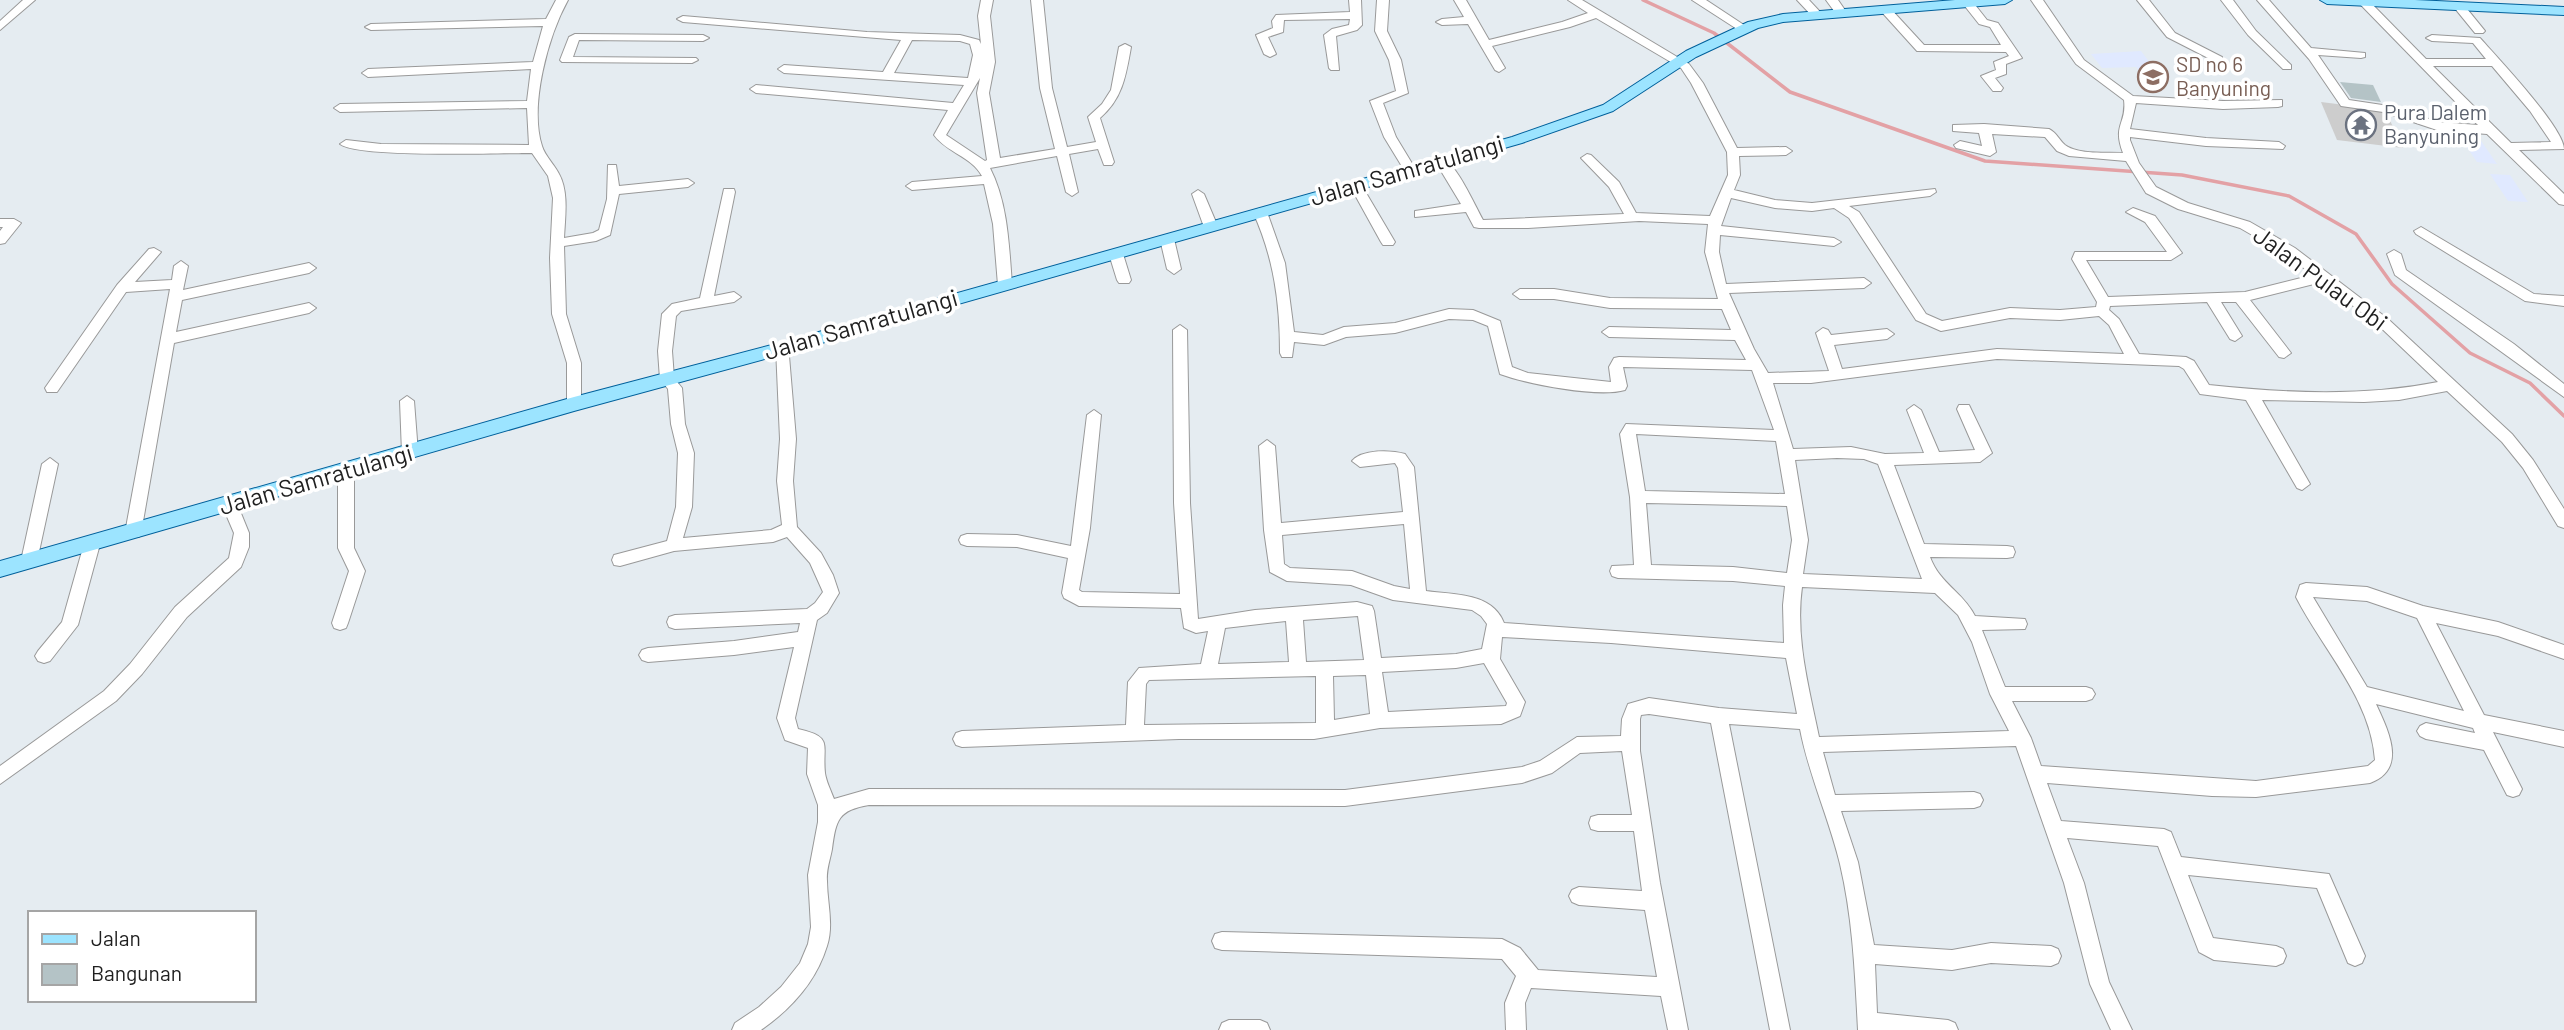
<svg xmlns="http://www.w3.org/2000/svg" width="2564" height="1030" viewBox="0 0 2564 1030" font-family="Barlow,sans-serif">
  <rect width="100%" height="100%" fill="#e5ecf1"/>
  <path fill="#e0e9ff" d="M2141 51 2167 85 2152 86 2136 67 2102 68 2091 54Z
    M2455 130 2475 132 2497 164 2477 162Z
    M2490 174 2510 175 2528 202 2508 201Z"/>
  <path fill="#cdcdcd" d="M2321 102 2385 110 2403 148 2337 140Z"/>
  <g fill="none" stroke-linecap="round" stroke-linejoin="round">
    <path stroke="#e3a1a5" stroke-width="3.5" d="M1643 0 1714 33 1790 92 1985 161 2182 175 2289 196 2356 234 2392 284 2470 353 2530 383 2564 416"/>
  </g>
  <path fill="#b4c3c6" d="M2340 82 2373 85 2381 102 2351 98Z"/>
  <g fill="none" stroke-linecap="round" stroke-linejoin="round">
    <g stroke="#999" stroke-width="2">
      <path id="minor" d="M23 0H35L0 30V21Z
        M556 0H568C548 36 529 106 542 146 545 156 554 164 559 174 569 192 565 217 564 238L593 233 599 230 607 199 608 165H616L619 186 688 179 694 183 688 187 619 194 610 235 596 241 564 246 566 314 581 363V404L574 409 567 404V363L552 314 550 258 553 198 548 176 532 153C501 153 357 158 340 144L346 140 381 144 529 145 527 108 340 112 334 108 340 104 527 101 531 69 368 77 362 73 368 69 533 62 543 26 371 30 365 27 371 24 546 19Z
        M981 0H993L990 16 995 62 989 93 1000 158 1055 149 1040 88 1031 0H1043L1052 88 1067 147 1096 142 1088 117 1102 104 1111 90 1119 47 1125 44 1131 47C1126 75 1123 98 1100 118L1114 162 1112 165H1104L1098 149 1069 154 1078 192 1072 196 1066 192 1057 156 990 168C1008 203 1009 246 1012 285L1005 290 998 285 993 224 984 184 912 190 906 186 912 182 982 176C971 156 947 153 934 135L948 110 756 93 750 89 756 85 953 103 964 85 784 73 778 69 784 65 883 72 901 40 683 22 677 19 683 16 867 32 960 35 979 40 981 44 978 16ZM912 40 960 41 970 44 973 55 968 78 894 73ZM980 78 977 93 987 160 985 161 946 135Z
        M1349 0H1361L1362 25 1357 30 1336 36 1339 70H1331L1329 68 1324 35 1332 29 1349 25 1350 19 1284 20 1283 32 1268 37 1276 54 1270 57 1264 54 1256 35 1273 28 1272 21 1276 15 1350 12Z
        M1377 0H1389L1387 31 1401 60 1408 93 1383 103 1396 137 1416 170 1410 174 1406 173 1384 137 1370 101 1396 91 1389 60 1375 31Z
        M1454 0H1466L1489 40 1562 22 1588 13 1568 0H1582L1689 64 1703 83 1737 148 1786 147 1792 151 1786 155 1739 156 1740 175 1734 190 1775 200 1812 203 1935 189 1936 192 1930 196 1849 206 1859 212 1926 314 1942 321 2010 308 2060 310 2096 307 2097 302 2072 259 2075 252H2167L2145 222 2126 212 2133 208 2155 216 2182 253 2171 260H2086L2108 297 2245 292 2313 275 2285 254 2240 228 2178 209 2146 193 2126 161 2069 156 2057 151 2045 137 1992 134 1996 152 1990 156 1956 148 1954 145 1960 141 1982 146 1979 133 1953 131V125L1984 124 2049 129C2057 133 2059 140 2065 145 2078 155 2107 152 2123 153 2112 124 2127 124 2124 100L2076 64 2031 0H2043L2084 60 2133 96 2223 101 2282 100V106L2278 107 2223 109 2136 103 2130 129 2206 138 2279 142 2285 146 2283 149 2206 146 2130 137V140L2139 163 2156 187 2188 203 2250 222 2295 248 2388 319 2512 434 2533 460 2564 509V528L2558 526 2523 468 2502 442 2447 391 2399 400 2364 402 2262 400 2310 484 2302 490 2297 488 2246 400 2200 394 2184 369 2179 366 1997 359 1811 383H1773L1793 449 1851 447 1885 454 1924 453 1907 410 1914 405 1921 410 1939 452 1975 450 1957 409 1959 405H1969L1992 453 1980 462 1894 465 1924 544 2007 546 2013 547 2015 552 2013 557 2007 558 1930 557C1940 584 1963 592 1975 616L2025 619 2027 624 2025 629 1982 630 2005 687H2086L2092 689 2095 694 2092 699 2086 701H2012L2031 738 2041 766 2256 781 2368 766 2375 760C2371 699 2323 650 2296 597L2300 585 2306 583 2367 587 2423 606 2498 622 2564 645V659L2498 636 2436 623 2484 715 2564 731V747L2493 732 2522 789 2519 795 2513 797 2507 795 2484 750 2426 739 2420 736 2417 731 2420 726 2426 723 2475 733 2473 728 2376 704C2388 730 2408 769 2370 783L2256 797 2212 796 2047 783 2061 821 2164 829 2171 832 2181 857 2329 874 2365 956 2362 963 2355 966 2348 963 2317 888 2188 875 2213 938 2276 946 2283 949 2286 956 2283 963 2276 966 2214 960 2199 952 2158 846 2067 838 2084 883 2109 982 2132 1030H2111L2090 984 2064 883 2016 746 1823 752 1835 795 1974 792 1980 794 1983 800 1980 806 1974 808 1841 811 1858 862 1874 945 1952 950 1991 943 2051 946 2058 949 2061 956 2058 963 2051 966 1991 963 1952 970 1875 964 1877 1013 1948 1020 1955 1023 1958 1030H1858C1855 974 1853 919 1840 864 1829 818 1809 776 1800 729L1729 724 1790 1030H1770L1711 723 1649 714 1641 715 1640 719V751L1660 883 1688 1030H1668L1661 996 1531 988 1525 1003 1526 1030H1506L1505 1003 1516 976 1502 959 1222 950 1215 948 1212 941 1215 934 1222 932 1502 939 1520 948 1538 970 1657 977 1645 910 1579 905 1572 902 1569 896 1572 890 1579 887 1642 891 1634 831H1598L1591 829 1589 823 1591 817 1598 815H1632L1622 751 1580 753 1552 773 1522 783 1345 806 869 805C838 810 836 820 832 849 830 860 826 870 827 881 827 902 834 925 827 946 816 982 791 1009 761 1030H732L735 1023 759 1007 781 987 800 963 808 944 811 927 808 875 818 822V805L807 774 808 748 785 740 777 718 794 647 734 655 648 662 642 660 639 655 642 650 648 648 734 641 798 632 800 623 675 629 669 627 667 622 669 617 675 615 807 609 815 603 823 592 810 563 787 537 773 542 674 551 620 566 614 565 612 560 614 555 667 541 676 507 678 453 671 424 668 389 660 379 658 351 662 314 672 304 700 298 724 189H734L735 192 714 296 734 292 741 297 734 302 681 311 676 316 672 351 674 378 682 388 685 424 694 453 692 507 683 538 771 530 782 525 777 481 780 439 776 348 783 343 788 344 796 439 793 481 797 527 821 553 833 575 839 593 827 613 817 620 795 718 798 729C834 737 822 744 825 773 826 781 831 791 834 799L869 789 1345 790 1522 767 1540 761 1577 737 1621 736 1622 719 1628 704 1649 698 1719 708 1797 714 1786 658 1611 643 1502 637 1500 659 1525 702 1520 716 1501 724 1380 728 1314 739H1179L962 747 956 745 953 739 956 733 962 731 1126 725 1128 682 1139 668 1201 664 1208 631 1196 633 1184 628 1181 608 1079 606 1064 598 1062 593 1068 558 1017 547 967 546 961 544 959 540 961 536 967 534 1017 535 1071 546 1087 415 1094 410 1101 415 1090 528 1079 590 1082 592 1180 594 1174 503 1173 330 1180 325 1187 330 1190 503 1198 619 1255 610 1357 602 1372 606 1374 611 1381 658 1456 654 1482 649 1487 624 1481 616 1472 610 1393 600 1351 585 1287 581 1270 572 1264 530 1259 446 1267 440 1275 446 1281 523 1403 512 1398 468 1395 463 1360 467 1352 461C1362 449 1391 450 1405 454L1414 467 1426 591C1454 595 1492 592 1504 623L1784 643 1783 605 1785 586 1733 581 1618 578 1612 576 1610 571 1612 566 1634 565 1630 497 1620 434 1626 424 1774 430 1752 370 1623 367 1627 386 1625 390C1598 398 1527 384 1500 374L1488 326 1473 320 1449 319 1395 333 1346 337 1324 345 1294 342 1292 357H1282L1280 353C1280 303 1274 258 1253 212L1260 208 1267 212 1285 263 1294 332 1323 335 1344 327 1395 323 1449 309 1473 310 1500 321 1512 367 1528 373 1611 382 1609 367 1614 358 1619 357 1746 360 1735 340 1609 337 1602 332 1609 327 1731 330 1722 309 1610 308 1554 299H1520L1513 294 1520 289H1554L1610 298 1718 299 1705 252 1708 224 1639 221 1528 228H1479L1474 227 1466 212 1415 217V211L1461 204 1435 161 1441 157C1457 164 1474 204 1483 220L1624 214 1609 187 1581 158 1587 154 1591 155 1619 182 1636 213 1710 216 1728 175 1727 152 1691 83 1681 68 1596 18 1570 27 1492 46 1505 68 1499 72 1495 70 1468 24 1442 25 1436 22 1442 19 1464 17ZM1731 198 1775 208 1812 211 1834 208 1849 218 1916 320 1941 331 2010 318 2060 320 2099 316 2109 325 2124 354 1997 349 1842 369 1834 345 1887 339 1894 334 1887 329 1831 335 1828 330 1823 328 1816 333 1829 371 1768 373 1754 349 1729 293 1864 288 1871 283 1864 278 1726 284 1719 252 1720 235 1834 246 1841 242 1834 238 1721 226ZM2322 282 2378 325 2438 382C2363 397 2285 393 2209 385L2194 361 2186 357 2139 354 2119 319 2109 310 2110 306 2207 302 2230 339 2235 341 2242 336 2221 302H2236L2279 357 2284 358 2291 353 2250 300ZM1636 434 1776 441 1785 494 1645 491ZM1837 458 1864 459 1878 464 1922 579 1803 574 1808 540 1795 460ZM1646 503 1787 506 1792 540 1787 573 1733 567 1651 565ZM1404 524 1410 589 1394 586 1352 571 1290 568 1284 564 1282 535ZM1802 587 1935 593 1958 615 1972 642 1990 694 2009 731 1819 737C1809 688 1795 638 1802 587ZM2313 597 2367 601 2417 618 2464 711 2367 687ZM1358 616 1364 660 1306 662 1303 620ZM1286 621 1289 662 1218 664 1225 628ZM1484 663 1507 703 1506 706 1388 712 1382 672 1456 668ZM1366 675 1370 714 1334 720 1333 676ZM1316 676V723L1144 725 1146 684 1149 680Z
        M1692 0H1706L1750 29 1740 31Z
        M1797 0H1809L1823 15 1813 17Z
        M1826 0H1838L1847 13 1845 15H1837Z
        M1967 0 1972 1 1987 20 1998 23 2022 58 2006 64V74L1995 78 2003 88 2001 91H1993L1981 76 1996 70 1994 62 2009 56 2006 52 1917 51 1879 9 1889 7 1924 45H2001L1990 27 1979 24 1964 5 1962 3Z
        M2137 0H2149L2175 33 2222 57V61H2214L2167 37Z
        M2221 0H2233L2256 31 2291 65V69H2283L2248 35Z
        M2257 0H2269L2311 48 2365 53V57L2361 58 2318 55 2349 100 2389 106 2438 122 2478 125 2358 2 2368 0 2426 59H2486L2473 43 2432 41 2426 38 2432 35 2480 38C2497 57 2564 128 2564 149L2519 150 2564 194V205L2559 204 2487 134 2437 130 2383 112 2341 106 2309 59ZM2433 66H2492L2530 111 2551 142 2511 143Z
        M2455 4H2463L2485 31 2483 33H2475L2453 6Z
        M575 34 703 35 709 38 703 41 579 40 573 57 696 58 698 60 692 63 562 62 560 60 569 37Z
        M1356 182 1362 186 1395 242 1393 245H1383L1381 242 1350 186Z
        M1198 190 1204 194 1218 227 1216 230H1206L1204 227 1192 194Z
        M0 219H14L21 223 5 243 0 244V231L3 227H0Z
        M2421 227 2534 294 2564 296V306L2525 301 2416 234 2414 231Z
        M1167 235 1174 239 1181 269 1174 274 1167 269 1160 239Z
        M154 248 161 252 135 282 172 280 174 266 181 261 188 266 183 290 309 263 316 268 309 273 182 300 176 332 309 303 316 308 309 313 174 343 141 533 139 537H127L125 533 170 289 126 292 57 392H47L45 388 117 285 149 249Z
        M1116 250 1123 254 1131 280 1129 283H1119L1117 280 1109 254Z
        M2394 250 2401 254 2406 270 2514 344 2564 384V397L2395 275 2387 254Z
        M407 396 414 401 418 453 410 459 402 453 400 401Z
        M50 458 58 464 37 561 35 566H23L21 561 42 464Z
        M346 466 354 472V548L365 571 348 623 346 628 340 630 334 628 332 623 349 571 338 548V472Z
        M230 499 236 501 249 533V547L241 567 187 617 142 674 116 701 0 784V766L104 691 130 664 175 607 229 558 234 533 222 505 224 501Z
        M92 538 98 540 100 544 78 625 50 661 44 663 38 661 35 656 38 651 62 622 84 544 86 540Z
        M1229 1020H1260L1267 1023 1270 1030H1219L1222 1023Z"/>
    </g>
    <g stroke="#00609b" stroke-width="2">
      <path id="major" d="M1955 0H2012L2005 4 1783 22 1758 28 1696 57 1613 111 1522 143 783 354 574 411 0 577V561L574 397 783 342 1512 137 1603 105 1686 51 1748 22 1783 14Z
        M2320 0H2415L2564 7V15L2327 4Z"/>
    </g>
    <use href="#minor" fill="#fff" fill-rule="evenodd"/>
    <use href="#major" fill="#9ce4ff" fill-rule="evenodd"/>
  </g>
  <defs>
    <g id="school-ring" transform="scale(1.575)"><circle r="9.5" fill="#fff" stroke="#8d6e63" stroke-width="1.5"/><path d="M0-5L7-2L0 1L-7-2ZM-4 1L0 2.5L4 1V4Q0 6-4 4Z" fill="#8d6e63"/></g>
    <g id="temple-ring" transform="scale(1.575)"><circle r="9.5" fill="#fff" stroke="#6b7280" stroke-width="1.5"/><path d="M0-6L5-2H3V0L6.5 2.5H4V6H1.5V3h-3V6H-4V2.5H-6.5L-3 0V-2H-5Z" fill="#6b7280"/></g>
  </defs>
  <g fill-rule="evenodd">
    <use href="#school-ring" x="2153" y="77"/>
    <use href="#temple-ring" x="2361" y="125"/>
  </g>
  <g text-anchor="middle" stroke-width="7" stroke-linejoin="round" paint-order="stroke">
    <g font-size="21" fill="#785e54" stroke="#fff" text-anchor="start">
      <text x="2176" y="72">SD no 6<tspan x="2176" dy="24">Banyuning</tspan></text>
    </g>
    <g font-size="21" fill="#5b616d" stroke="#fff" text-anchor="start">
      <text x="2384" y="120">Pura Dalem<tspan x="2384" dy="24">Banyuning</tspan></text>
    </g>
    <g font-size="24" fill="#1f1f1f" stroke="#fff">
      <text transform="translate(1407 171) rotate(-16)" y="8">Jalan Samratulangi</text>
      <text transform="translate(2320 279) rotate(36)" y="8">Jalan Pulau Obi</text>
      <text transform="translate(861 325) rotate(-16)" y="8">Jalan Samratulangi</text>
      <text transform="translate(316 480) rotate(-16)" y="8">Jalan Samratulangi</text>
    </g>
  </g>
  <rect x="28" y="911" width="228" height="91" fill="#ffffff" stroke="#a5a5a5" stroke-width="2"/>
  <rect x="42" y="934" width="35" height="10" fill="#9ce4ff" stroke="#a5a5a5" stroke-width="2"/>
  <text x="91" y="946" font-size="21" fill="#1f1f1f">Jalan</text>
  <rect x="42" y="964" width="35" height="21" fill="#b4c3c6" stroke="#a5a5a5" stroke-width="2"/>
  <text x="91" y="981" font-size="21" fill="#1f1f1f">Bangunan</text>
</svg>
